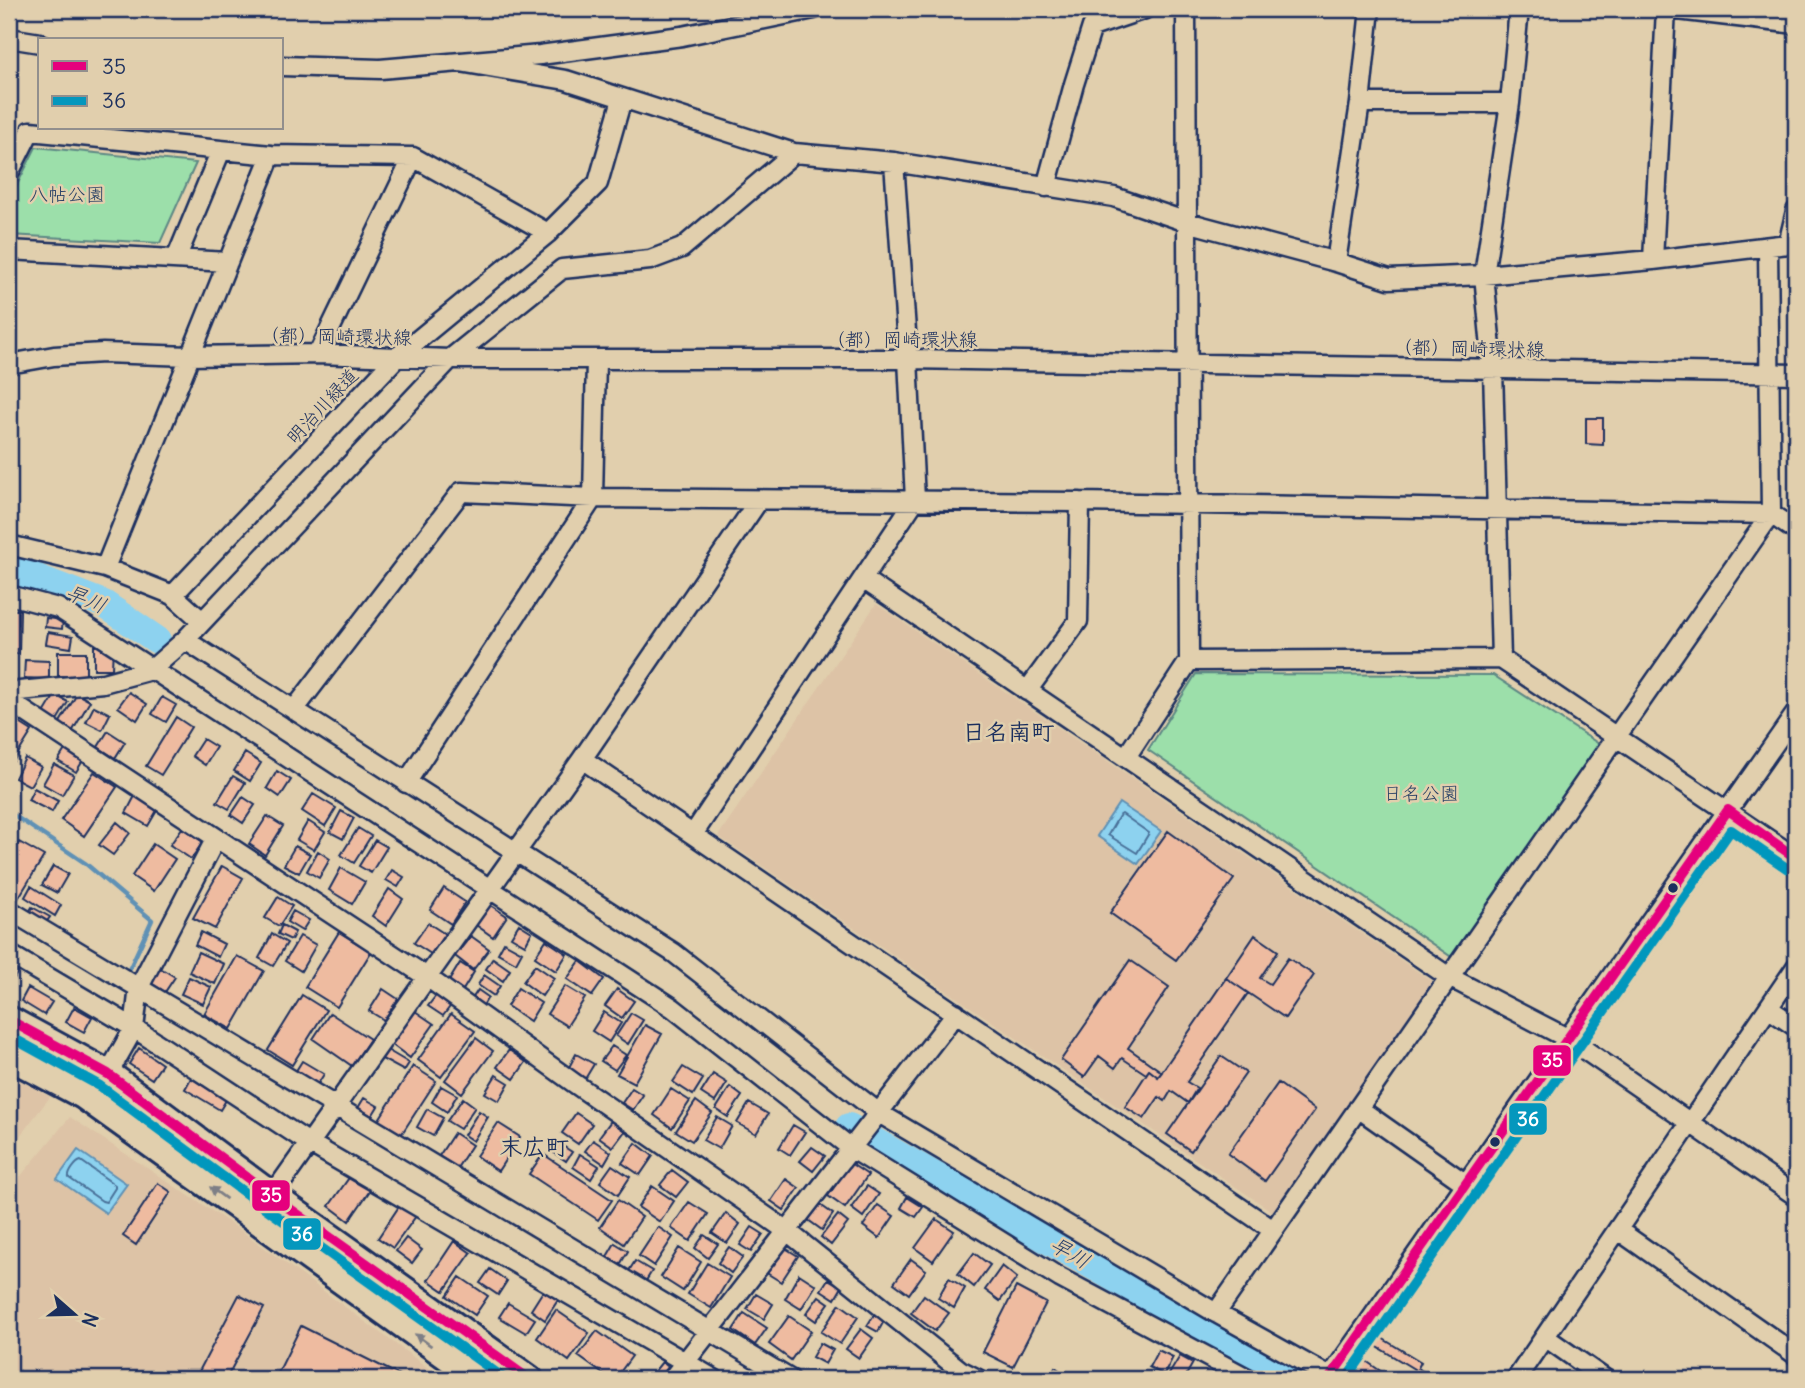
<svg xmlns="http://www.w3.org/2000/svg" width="1805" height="1388" viewBox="0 0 1805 1388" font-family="Delius,'Klee One',sans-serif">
  <rect width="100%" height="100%" fill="#e1cfad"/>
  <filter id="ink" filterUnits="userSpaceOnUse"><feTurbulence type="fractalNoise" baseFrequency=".0143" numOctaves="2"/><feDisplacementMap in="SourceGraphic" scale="14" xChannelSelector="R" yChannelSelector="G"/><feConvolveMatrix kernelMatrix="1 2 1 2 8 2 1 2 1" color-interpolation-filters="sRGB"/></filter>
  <g filter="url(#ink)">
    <path fill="#ddc3a6" d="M876 604 1433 982 1273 1212 718 836Z
      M9 1074 50 1097 9 1150Z
      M70 1117 239 1229 439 1376 437 1379H9V1190Z"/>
    <path fill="#9cdfaa" stroke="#5c8784" stroke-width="2" d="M36 147 196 163 160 243 9 235V201Z
      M1196 674 1493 675 1599 744 1453 958 1148 750Z"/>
    <path fill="#8dd2ef" stroke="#5f91b5" stroke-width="2" d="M1119 803 1161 831 1138 864 1097 836Z
      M78 1150 127 1184 106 1213 57 1179Z"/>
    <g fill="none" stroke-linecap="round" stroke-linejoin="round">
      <path stroke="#497098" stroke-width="2" d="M1122 814 1149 833 1137 853 1108 835 1119 816Z
        M81 1161 115 1185V1188L106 1202 102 1201 69 1178C68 1173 76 1162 81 1161Z"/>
      <path stroke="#5f91b5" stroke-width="4.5" d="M9 812 85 863 152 920 129 970"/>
      <path stroke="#8dd2ef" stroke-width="28" d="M9 570 27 574 104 604 157 640
        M849 1127 1292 1379"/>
    </g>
    <path fill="#eebba0" stroke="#1b2f5e" stroke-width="2" d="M1586 418H1603V445L1586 444Z
      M9 610H20L19 654H9Z
      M46 618 63 620 62 629 45 627Z
      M48 632 73 636 71 648 46 644Z
      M94 646H113L112 669H94Z
      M58 652H86V676H58Z
      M25 660 49 661V679L24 678Z
      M129 692 147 704 137 720 118 707Z
      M77 694 90 701 72 732 59 724Z
      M55 695 68 702 56 722 43 715Z
      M162 697 176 705 166 722 152 714Z
      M94 706 110 714 102 730 86 722Z
      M10 717 32 731 9 768V719Z
      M176 717 191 727 161 775 146 766Z
      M108 731 125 742 115 758 98 747Z
      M203 739 216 747 205 765 192 756Z
      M66 748 84 759 76 772 58 761Z
      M245 753 261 763 250 781 234 771Z
      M25 758 41 767 30 786 15 778Z
      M54 764 74 775 62 795 43 784Z
      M277 771 291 780 280 797 267 788Z
      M94 772 117 787 84 836 61 820Z
      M233 776 245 783 229 809 217 802Z
      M34 788 58 801 52 812 28 800Z
      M136 794 159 807 148 826 126 813Z
      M313 794 336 808 325 826 302 811Z
      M243 797 255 805 243 823 231 815Z
      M341 811 354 818 343 839 330 832Z
      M267 816 283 826 265 855 249 844Z
      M308 821 325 832 314 850 297 840Z
      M117 822 130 833 113 855 99 845Z
      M182 828 203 842 191 859 170 845Z
      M358 828 371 836 354 863 341 855Z
      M1168 831 1234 879 1176 960 1110 913Z
      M375 840 387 847 371 873 359 866Z
      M19 842 44 856 16 902 9 898V859Z
      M153 844 175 859 154 891 132 876Z
      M295 846 310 854 299 873 284 865Z
      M318 851 330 859 319 878 307 871Z
      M53 866 68 874 57 893 42 885Z
      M222 866 243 878 215 929 193 918Z
      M341 868 365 882 352 904 329 890Z
      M392 870 404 877 398 887 386 880Z
      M31 886 61 905 55 916 25 897Z
      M444 888 465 902 451 924 430 910Z
      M389 889 403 899 386 926 372 916Z
      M278 897 292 906 279 926 265 918Z
      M490 905 507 916 493 937 476 925Z
      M32 907 50 917 45 924 28 914Z
      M293 911 309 920 302 931 287 922Z
      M428 923 445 934 431 954 414 943Z
      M519 924 532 932 525 945 511 937Z
      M282 925 295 932 291 940 278 934Z
      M201 932 224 944 218 957 195 945Z
      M339 932 371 952 337 1007 305 987Z
      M272 934 287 943 273 966 259 958Z
      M1255 935 1278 951 1260 978 1270 984 1288 958 1314 975 1285 1018 1226 978Z
      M300 936 316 945 301 971 285 961Z
      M471 936 489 949 473 970 455 956Z
      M546 940 567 954 556 971 535 957Z
      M504 942 522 952 516 963 498 953Z
      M198 952 224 964 215 984 189 972Z
      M237 956 264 971 231 1029 204 1014Z
      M493 958 510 970 503 981 486 969Z
      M1130 960 1169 987 1128 1048 1162 1072 1158 1077 1149 1070 1146 1074 1122 1058 1115 1068 1099 1056 1084 1077 1061 1060Z
      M580 961 604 979 592 996 567 979Z
      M460 963 474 972 463 990 449 981Z
      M535 965 554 978 542 996 523 982Z
      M157 966 175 977 165 992 148 981Z
      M9 968 17 973 9 988Z
      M484 975 500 986 494 996 478 985Z
      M189 977 211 987 203 1004 181 994Z
      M1226 978 1248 993 1187 1082 1197 1088 1188 1103 1171 1091 1165 1101 1159 1097 1144 1119 1125 1107 1149 1070 1158 1077Z
      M565 986 585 998 567 1026 547 1014Z
      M28 988 52 1002 44 1015 21 1001Z
      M518 988 541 1003 530 1021 507 1006Z
      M383 989 398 999 384 1020 369 1011Z
      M617 989 634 1001 622 1018 605 1006Z
      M478 990 488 997 483 1006 472 999Z
      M438 993 452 1004 443 1016 428 1006Z
      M302 995 326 1010 292 1065 268 1050Z
      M74 1007 92 1017 84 1032 66 1022Z
      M415 1011 434 1024 410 1058 391 1044Z
      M604 1012 621 1023 609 1042 592 1031Z
      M330 1013 370 1039 352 1066 313 1039Z
      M631 1013 643 1020 628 1044 616 1036Z
      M451 1014 475 1031 441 1077 418 1060Z
      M645 1025 662 1034 634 1083 617 1074Z
      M476 1038 493 1051 462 1093 445 1080Z
      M612 1046 626 1055 615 1070 601 1061Z
      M139 1048 162 1064 152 1079 129 1064Z
      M387 1050 409 1063 404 1071 382 1059Z
      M509 1050 526 1062 514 1079 497 1067Z
      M576 1054 594 1064 585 1079 568 1069Z
      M1221 1056 1246 1073 1191 1151 1167 1134Z
      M302 1061 324 1074 316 1087 294 1074Z
      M413 1066 436 1081 401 1135 378 1121Z
      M683 1067 703 1079 693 1095 673 1082Z
      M713 1074 727 1083 715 1102 701 1093Z
      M496 1075 509 1083 499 1101 485 1093Z
      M191 1078 226 1100 220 1110 185 1089Z
      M1278 1083 1315 1110 1265 1181 1228 1154Z
      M441 1086 457 1095 447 1112 432 1102Z
      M730 1087 742 1096 728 1117 716 1109Z
      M632 1088 643 1095 633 1110 622 1103Z
      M671 1089 690 1101 672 1128 654 1115Z
      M364 1098 378 1106 372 1116 358 1108Z
      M463 1098 475 1107 460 1129 447 1121Z
      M696 1101 712 1113 692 1141 676 1131Z
      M749 1103 768 1114 756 1134 737 1123Z
      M427 1109 443 1118 433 1136 417 1127Z
      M479 1111 488 1117 473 1141 464 1135Z
      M576 1113 592 1124 578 1144 562 1133Z
      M717 1117 732 1126 719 1149 703 1140Z
      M611 1121 625 1131 613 1147 599 1137Z
      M498 1123 520 1137 498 1171 476 1156Z
      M793 1125 805 1132 790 1155 779 1148Z
      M454 1133 472 1145 457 1168 439 1156Z
      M593 1140 611 1152 604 1164 585 1151Z
      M555 1141 572 1152 566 1161 550 1150Z
      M636 1143 653 1156 640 1175 622 1163Z
      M812 1147 825 1156 813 1171 800 1161Z
      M543 1154 612 1200 598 1220 529 1174Z
      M580 1154 599 1166 591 1179 573 1167Z
      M850 1163 868 1175 845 1208 828 1196Z
      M612 1165 630 1177 618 1195 600 1182Z
      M672 1170 688 1182 676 1197 660 1185Z
      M351 1175 371 1189 349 1221 329 1206Z
      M786 1179 799 1188 784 1210 771 1201Z
      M158 1183 171 1192 136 1245 123 1236Z
      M652 1186 674 1201 660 1222 638 1207Z
      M867 1186 879 1194 863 1217 851 1208Z
      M907 1197 923 1207 916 1217 901 1208Z
      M618 1200 642 1217 624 1244 600 1227Z
      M815 1201 833 1214 822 1230 804 1217Z
      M689 1202 708 1214 690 1241 671 1228Z
      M400 1205 416 1216 393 1248 378 1238Z
      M878 1205 894 1216 879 1238 863 1226Z
      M726 1213 740 1224 727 1243 712 1233Z
      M838 1215 848 1223 831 1245 821 1237Z
      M936 1219 954 1231 933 1261 915 1248Z
      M658 1227 673 1237 654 1266 639 1256Z
      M752 1227 763 1234 751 1252 740 1245Z
      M704 1235 718 1244 708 1258 695 1248Z
      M406 1238 422 1250 412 1263 396 1251Z
      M454 1241 471 1253 444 1291 428 1280Z
      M615 1243 628 1251 618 1268 605 1260Z
      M782 1246 798 1256 781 1282 765 1272Z
      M729 1247 743 1257 731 1273 718 1263Z
      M679 1248 701 1262 683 1291 661 1277Z
      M974 1253 990 1265 974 1287 958 1274Z
      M911 1259 926 1270 909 1294 894 1283Z
      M635 1261 652 1271 644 1284 627 1274Z
      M707 1263 730 1277 711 1308 688 1294Z
      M1002 1266 1017 1278 1000 1301 985 1290Z
      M490 1269 507 1281 498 1295 480 1283Z
      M799 1274 816 1285 801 1309 785 1299Z
      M460 1277 488 1296 475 1315 447 1296Z
      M949 1278 965 1288 954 1308 938 1298Z
      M828 1279 842 1287 835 1299 821 1290Z
      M1016 1287 1046 1303 1013 1367 983 1352Z
      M543 1291 558 1300 545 1320 531 1310Z
      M756 1294 773 1304 764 1319 747 1309Z
      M239 1295 264 1308 226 1379H195Z
      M924 1295 949 1313 935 1331 911 1313Z
      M819 1296 829 1303 816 1321 806 1314Z
      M508 1303 535 1319 526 1333 499 1317Z
      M840 1304 858 1317 840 1344 821 1332Z
      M556 1310 589 1333 569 1361 537 1338Z
      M744 1313 767 1328 755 1345 733 1330Z
      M875 1313 885 1319 878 1332 867 1326Z
      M789 1316 811 1331 791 1360 769 1344Z
      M301 1326 407 1379H275Z
      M861 1329 873 1338 859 1358 846 1349Z
      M597 1331 632 1356 615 1379H610L578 1356Z
      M1380 1337 1421 1362 1418 1368 1435 1379H1407L1414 1369 1376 1346Z
      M820 1343 833 1350 825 1364 812 1357Z
      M1158 1350 1173 1357 1164 1375 1149 1367Z
      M1180 1356 1193 1363 1184 1379H1174L1168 1376Z
      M1366 1361 1392 1379H1354Z
      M662 1362 671 1369 663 1379H648Z
      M1055 1367 1073 1379H1047Z"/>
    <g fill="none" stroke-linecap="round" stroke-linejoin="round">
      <g stroke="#1b2f5e" stroke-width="23">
        <path id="minor" d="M1669 9 1796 24
          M9 38 40 43
          M460 62 566 80 794 153 894 162 1114 197 1187 222 1336 262 1389 279 1484 275 1653 260 1788 244 1796 247
          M282 66 380 69 540 55 682 36 814 9
          M1360 103H1510
          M9 173 30 131 271 155 413 157 548 233
          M1046 187 1074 84 1092 27 1145 9
          M1788 244 1796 211
          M9 250 228 262
          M176 259 221 150
          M1653 260 1666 9
          M1336 262 1360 103 1370 9
          M318 354 413 157
          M9 364 54 356 103 353 190 356 318 354 450 359H908L1796 374
          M9 545 105 568 173 595 202 621
          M105 568 271 155
          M863 579 1449 977 1569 1039 1796 1196
          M9 595 58 608 673 1008 851 1148 1060 1278 1249 1379
          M173 595 396 358 548 233 598 183 622 99
          M185 640 674 953 879 1113 1216 1313 1334 1379
          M1501 659 1493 369 1484 275 1510 103 1519 9
          M1189 661 1501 659 1796 858
          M1027 691 1078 621 1080 502
          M9 692 103 683 151 670 185 640 450 359 562 269 650 260 682 248 794 153
          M9 701 427 977 574 1083 787 1231 960 1370 978 1379
          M294 710 461 492 593 498 1080 502 1771 514 1796 531
          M1126 757 1189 661 1186 9
          M582 759 1273 1230
          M406 783 593 498 596 360
          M694 833 915 500 908 359 894 162
          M9 910 790 1379
          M9 954 134 1028 309 1143 714 1379
          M1768 1008 1796 1027
          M108 1074 134 1028 139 987 216 838
          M1358 1108 1466 1184
          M272 1196 582 759 759 500
          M1618 1230 1796 1355
          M1216 1313 1771 514 1768 247
          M1545 1337 1605 1379
          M672 1379 956 1013
          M1329 1379 1796 713
          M1516 1379 1796 967"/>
      </g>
      <g stroke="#1b2f5e" stroke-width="32">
        <path id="highway" d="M9 1020 108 1074 272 1196 529 1379
          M9 1056 83 1095 479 1379"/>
      </g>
      <use href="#minor" stroke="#e1cfad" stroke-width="18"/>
      <use href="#highway" stroke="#e1cfad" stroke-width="26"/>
      <g stroke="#e1cfad" stroke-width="16">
        <path id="bus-1" d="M9 1020 108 1074 272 1196 529 1379
          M1329 1379 1728 810 1796 858"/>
      </g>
      <g stroke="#e1cfad" stroke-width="16">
        <path id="bus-2" d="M9 1036 100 1086 264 1207 505 1379
          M1346 1379 1731 830 1788 869"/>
      </g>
      <use href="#bus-1" stroke="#e5007d" stroke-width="10"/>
      <use href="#bus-2" stroke="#0497bd" stroke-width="10"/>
    </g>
    <defs><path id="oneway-solid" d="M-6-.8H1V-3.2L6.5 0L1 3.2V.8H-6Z" transform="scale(1.75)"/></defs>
    <g fill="#7e7f86">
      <use href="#oneway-solid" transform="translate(218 1193) rotate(-144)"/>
      <use href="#oneway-solid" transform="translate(423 1340) rotate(-144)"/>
    </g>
  </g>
  <g fill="#1b2f5e" stroke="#e1cfad" stroke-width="2.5">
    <circle cx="1673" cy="888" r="6"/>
    <circle cx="1495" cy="1142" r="6"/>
  </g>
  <g text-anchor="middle" stroke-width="5" stroke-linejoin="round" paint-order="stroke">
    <g font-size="19" fill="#284166" stroke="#e1cfad">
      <text x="67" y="201">八帖公園</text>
      <text x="1421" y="800">日名公園</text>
    </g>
    <g font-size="19" fill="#1b2f5e" stroke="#e1cfad">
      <text transform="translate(336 336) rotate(1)" y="7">（都）岡崎環状線</text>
      <text x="902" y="346">（都）岡崎環状線</text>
      <text transform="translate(1469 348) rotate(1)" y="7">（都）岡崎環状線</text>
      <text transform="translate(322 406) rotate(-47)" y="7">明治川緑道</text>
    </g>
    <g font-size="21" font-style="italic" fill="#263f6c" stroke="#e1cfad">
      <text transform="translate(86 599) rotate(23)" y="7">早川</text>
      <text transform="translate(1070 1253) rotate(30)" y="7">早川</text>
    </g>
    <g font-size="23" font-weight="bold" fill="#1b2f5e" stroke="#e1cfad">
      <text x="1008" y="740">日名南町</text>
      <text x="534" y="1155">末広町</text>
    </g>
  </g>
  <g stroke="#e1cfad" stroke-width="2.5">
    <rect x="1532" y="1044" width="40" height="33" rx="7" fill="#e5007d"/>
    <rect x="1508" y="1102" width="40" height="34" rx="7" fill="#0497bd"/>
    <rect x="251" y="1179" width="40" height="33" rx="7" fill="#e5007d"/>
    <rect x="282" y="1217" width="40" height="34" rx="7" fill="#0497bd"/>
  </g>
  <g font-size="19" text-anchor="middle" font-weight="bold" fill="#fff">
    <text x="1552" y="1067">35</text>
    <text x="1528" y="1126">36</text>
    <text x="271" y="1202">35</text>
    <text x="302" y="1241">36</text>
  </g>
  <rect width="1805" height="1388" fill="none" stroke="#e1cfad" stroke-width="35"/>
  <rect x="18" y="18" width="1770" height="1353" fill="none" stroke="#1b2f5e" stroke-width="2.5" filter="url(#ink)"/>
  <rect x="38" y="38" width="245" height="91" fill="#e1cfad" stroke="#928f8d" stroke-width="2"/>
  <rect x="52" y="61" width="35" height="10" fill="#e5007d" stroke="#928f8d" stroke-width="2"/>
  <text x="102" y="74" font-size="21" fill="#1b2f5e">35</text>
  <rect x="52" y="96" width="35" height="10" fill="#0497bd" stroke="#928f8d" stroke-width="2"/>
  <text x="102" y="108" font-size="21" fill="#1b2f5e">36</text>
  <g transform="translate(74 1314) rotate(110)" stroke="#e1cfad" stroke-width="5" paint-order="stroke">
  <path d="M0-5L12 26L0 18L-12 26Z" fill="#1b2f5e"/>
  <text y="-10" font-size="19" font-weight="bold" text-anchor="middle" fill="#1b2f5e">N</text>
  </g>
</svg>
